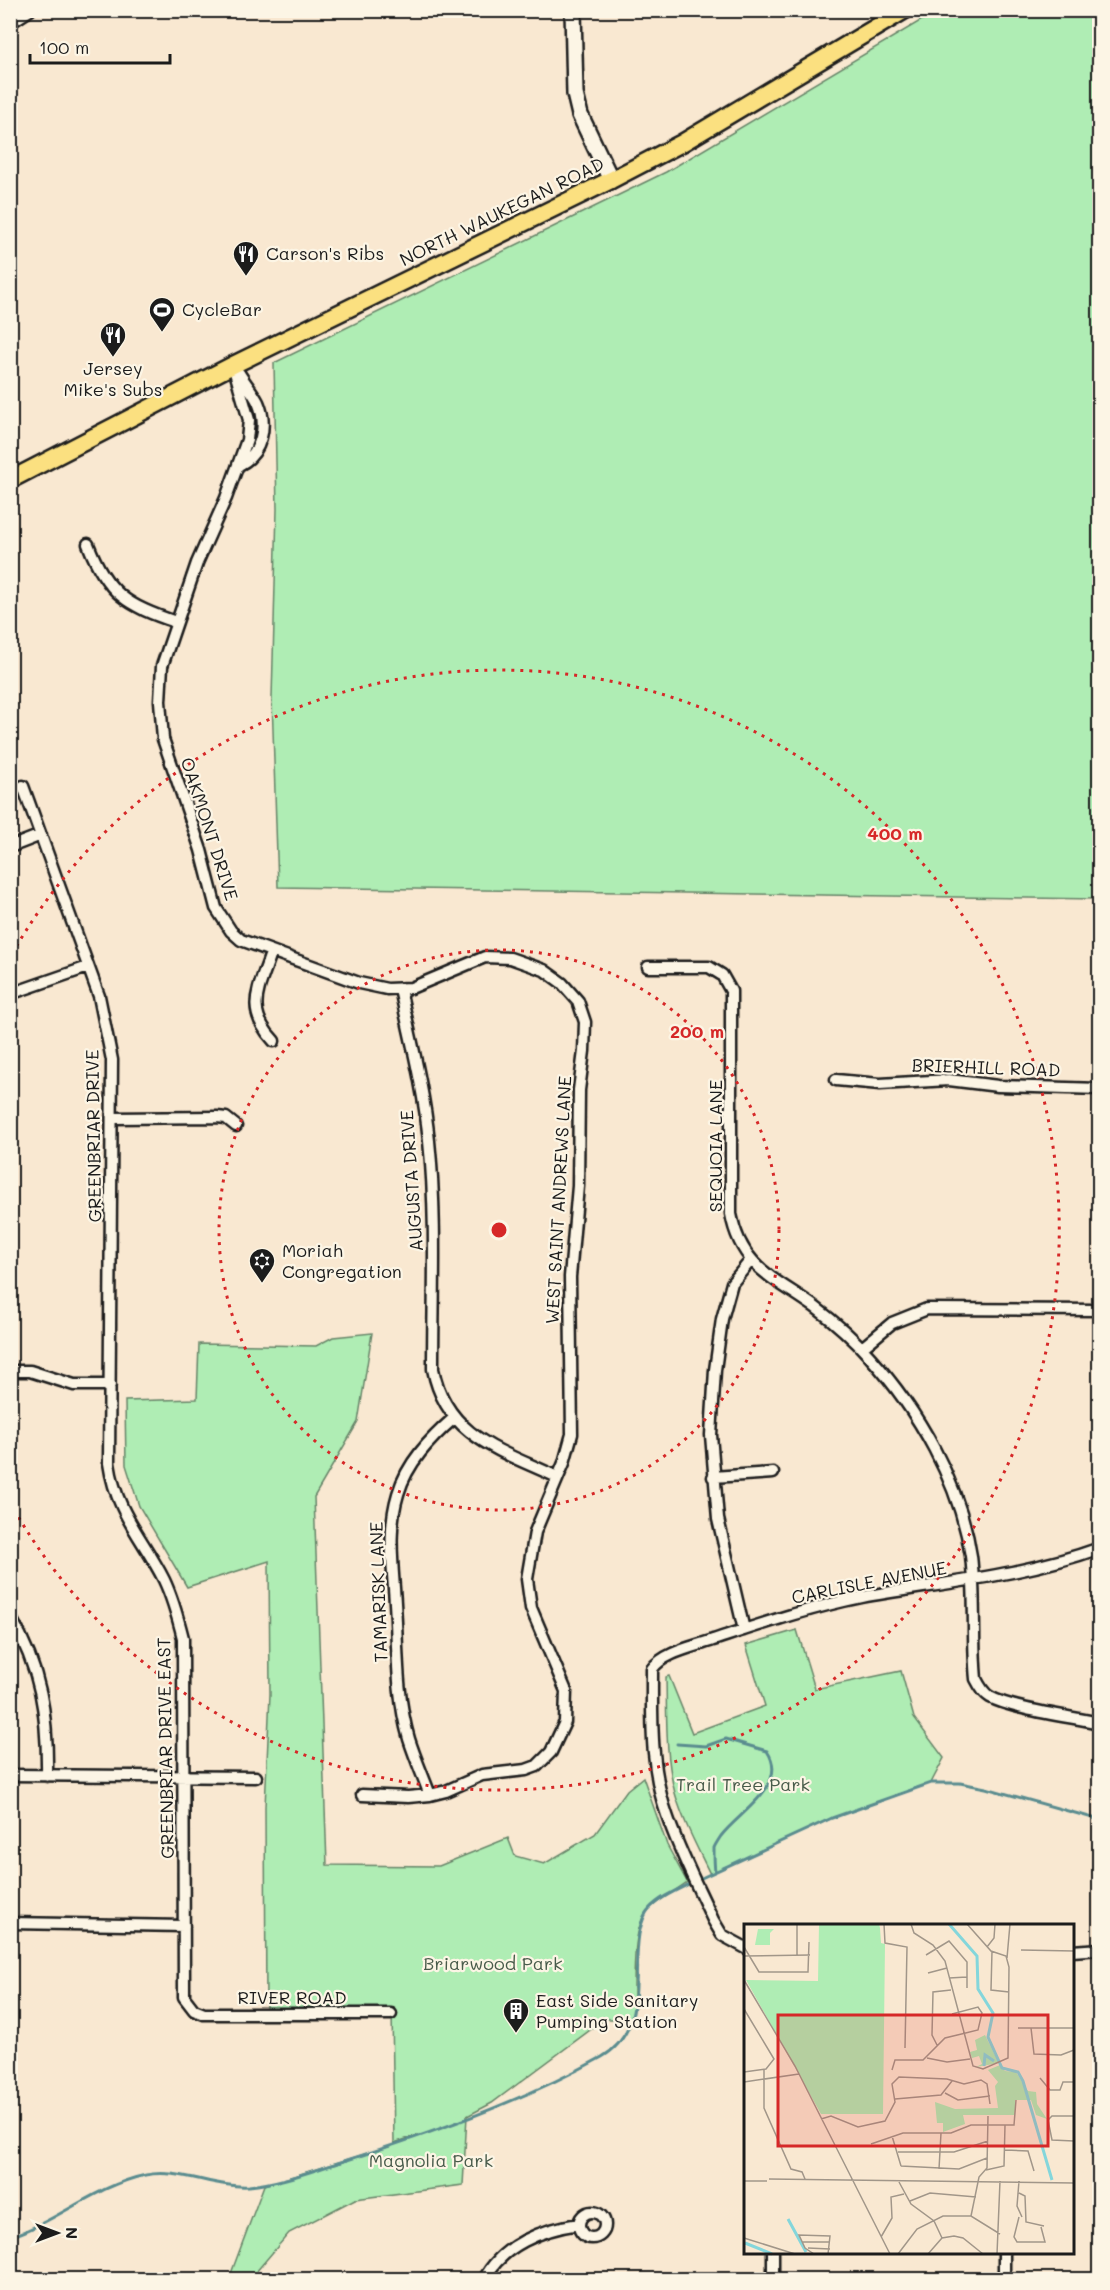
<svg xmlns="http://www.w3.org/2000/svg" width="1110" height="2290" viewBox="0 0 1110 2290" font-family="Mali,sans-serif">
  <rect width="100%" height="100%" fill="#f9e8d1"/>
  <filter id="ink" filterUnits="userSpaceOnUse"><feTurbulence type="fractalNoise" baseFrequency=".0167" numOctaves="2"/><feDisplacementMap in="SourceGraphic" scale="12" xChannelSelector="R" yChannelSelector="G"/><feConvolveMatrix kernelMatrix="1 2 1 2 8 2 1 2 1" color-interpolation-filters="sRGB"/></filter>
  <g filter="url(#ink)">
    <path fill="#afedb4" stroke="#668468" stroke-width="1.5" d="M937 11H1099V899L278 887 272 698 277 509 274 363 666 172Z
      M372 1333 358 1422 314 1497 327 1865 439 1866 508 1838 515 1856 544 1864 595 1834 627 1790 643 1777 667 1845 687 1882C675 1891 660 1899 649 1909 629 1928 636 1992 633 2019H605L492 2103 467 2116 463 2185 355 2199 289 2233 250 2279H229L264 2185 391 2146 418 2135 394 2143 392 2010 266 2008 265 1807 270 1694 269 1561 187 1587 139 1506 126 1465 125 1401 197 1399 199 1344 316 1346 333 1337Z
      M797 1630 815 1689 901 1671 914 1718 944 1758 931 1783 832 1818 710 1874C697 1847 683 1821 675 1793 665 1756 667 1715 666 1677L669 1676 692 1733 765 1706 746 1645Z"/>
    <g fill="none" stroke-linecap="round" stroke-linejoin="round">
      <path stroke="#5a8c8f" stroke-width="3" d="M677 1744 706 1746 726 1739 767 1751C790 1785 739 1812 721 1836 719 1839 715 1845 714 1848 714 1855 714 1864 715 1871
        M697 1880 832 1818 931 1783H960L986 1788 1100 1820
        M10 2237C58 2221 97 2185 146 2175 178 2168 215 2188 249 2186 281 2183 311 2171 341 2162 426 2135 524 2101 602 2057 647 2031 632 1977 639 1934 641 1925 643 1915 649 1909 660 1897 677 1890 691 1883"/>
      <g stroke="#1c1c1c" stroke-width="15">
        <path id="street" d="M10 23 30 10
          M233 365 249 420 247 440 226 498 197 563 162 666 160 701 163 739 201 850 216 908 231 931 241 940 359 983 387 989 411 988 485 957 510 958 544 970 562 983 578 1001 585 1022 584 1051 579 1090 578 1186 570 1277 572 1434 564 1463 535 1532 527 1579 531 1608 566 1691 565 1722 551 1752 537 1766 526 1770 482 1775 446 1791 430 1795 408 1797 362 1795
          M239 373C245 383 253 392 258 402 268 425 262 454 239 465
          M88 544C107 594 128 606 176 622
          M23 786 99 996 112 1060 109 1463C116 1513 143 1538 164 1580 173 1599 178 1618 183 1638L184 1997 194 2010 204 2014H391
          M10 847 41 835
          M271 953C259 990 244 1009 274 1041
          M648 967H709L722 975 731 991V1214C741 1268 775 1278 815 1307 835 1322 853 1338 869 1356 918 1410 960 1483 971 1556 976 1597 972 1638 976 1679 979 1685 983 1693 990 1697 1011 1709 1073 1717 1100 1723
          M400 989C411 1040 424 1090 429 1141 437 1217 433 1293 433 1369 446 1437 502 1451 557 1477
          M10 994 88 967
          M836 1080 880 1084 949 1080 998 1086 1100 1089
          M113 1118 217 1117 226 1118 236 1126
          M862 1348 892 1323 927 1309 1100 1310
          M10 1371H30L74 1385H110
          M713 1477 773 1473
          M10 1616C41 1669 48 1715 47 1776
          M744 1630 718 1519 711 1435 715 1370 722 1319 732 1283 751 1260
          M10 1775 256 1777
          M430 1795C423 1776 415 1758 409 1739 396 1695 398 1648 395 1603 393 1567 387 1530 398 1494 407 1463 430 1439 454 1418
          M10 1923 184 1926
          M746 1948 722 1935 713 1920C697 1885 679 1851 667 1815 650 1768 652 1718 652 1669 664 1652 694 1647 713 1640 762 1624 812 1607 862 1597 941 1583 1023 1576 1100 1548
          M1072 1951 1100 1949
          M579 2225a13 13 0 1 1 26 0a13 13 0 1 1-26 0Z
          M484 2280C501 2245 543 2229 579 2224
          M773 2280V2252
          M1004 2280V2252"/>
      </g>
      <g stroke="#1c1c1c" stroke-width="20">
        <path id="secondary" d="M573 10 575 94 580 115 611 180"/>
      </g>
      <g stroke="#1c1c1c" stroke-width="21">
        <path id="primary" d="M10 480 233 365 611 180 682 143 905 10"/>
      </g>
      <use href="#street" stroke="#fcf5e5" stroke-width="10"/>
      <use href="#secondary" stroke="#fcf5e5" stroke-width="15"/>
      <use href="#primary" stroke="#fbe080" stroke-width="16"/>
    </g>
  </g>
  <g fill="none" stroke="#d62828" stroke-width="3" stroke-dasharray="3 6">
    <circle cx="499" cy="1230" r="280"/>
    <path d="M12 954A560 560 0 1 1 12 1506"/>
  </g>
  <defs>
    <g id="restaurant-pin" transform="scale(1.35)"><path d="M0 17L-7.5 6A9.5 9.5 0 1 1 7.5 6Z" fill="#1c1c1c" stroke="#fcf5e5"/><path d="M-5-6h1v4h1v-4h1v4h1v-4h1v5L-1.5 .5V6h-2V.5L-5-1ZM5-6V6H3V1.5H1.5Q1.5-4 5-6Z" fill="#fff"/></g>
    <g id="stadium-pin" transform="scale(1.35)"><path d="M0 17L-7.5 6A9.5 9.5 0 1 1 7.5 6Z" fill="#1c1c1c" stroke="#fcf5e5"/><path d="M0-5a6.5 5 0 1 0 0 10a6.5 5 0 1 0 0-10ZM-3.5-1.8h7v3.6h-7Z" fill="#fff"/></g>
    <g id="synagogue-pin" transform="scale(1.35)"><path d="M0 17L-7.5 6A9.5 9.5 0 1 1 7.5 6Z" fill="#1c1c1c" stroke="#fcf5e5"/><path d="M0-6.5L5.6 3.2H-5.6ZM0 6.5L5.6-3.2H-5.6Z" fill="#fff"/></g>
    <g id="building-pin" transform="scale(1.35)"><path d="M0 17L-7.5 6A9.5 9.5 0 1 1 7.5 6Z" fill="#1c1c1c" stroke="#fcf5e5"/><path d="M-4-6H4V6H1V3H-1V6H-4ZM-2.5-4.3h1.7v1.8h-1.7ZM.8-4.3h1.7v1.8H.8ZM-2.5-1h1.7V.8h-1.7ZM.8-1h1.7V.8H.8Z" fill="#fff"/></g>
  </defs>
  <g fill-rule="evenodd">
    <use href="#restaurant-pin" x="246" y="254"/>
    <use href="#stadium-pin" x="162" y="310"/>
    <use href="#restaurant-pin" x="113" y="335"/>
    <use href="#synagogue-pin" x="262" y="1261"/>
    <use href="#building-pin" x="516" y="2011"/>
  </g>
  <g text-anchor="middle" stroke-width="4.5" stroke-linejoin="round" paint-order="stroke">
    <g font-size="18" fill="#1c1c1c" stroke="#fcf5e5">
      <text transform="translate(502 212) rotate(-26)" y="6">NORTH WAUKEGAN ROAD</text>
      <text transform="translate(209 829) rotate(72)" y="6">OAKMONT DRIVE</text>
      <text transform="translate(986 1068) rotate(2)" y="6">BRIERHILL ROAD</text>
      <text transform="translate(94 1136) rotate(-91)" y="6">GREENBRIAR DRIVE</text>
      <text transform="translate(716 1146) rotate(-90)" y="6">SEQUOIA LANE</text>
      <text transform="translate(412 1181) rotate(-94)" y="6">AUGUSTA DRIVE</text>
      <text transform="translate(559 1200) rotate(-87)" y="6">WEST SAINT ANDREWS LANE</text>
      <text transform="translate(869 1583) rotate(-11)" y="6">CARLISLE AVENUE</text>
      <text transform="translate(379 1592) rotate(-92)" y="6">TAMARISK LANE</text>
      <text transform="translate(166 1748) rotate(-91)" y="6">GREENBRIAR DRIVE EAST</text>
      <text x="292" y="2004">RIVER ROAD</text>
    </g>
    <g font-size="18" fill="#1c1c1c" stroke="#fcf5e5" text-anchor="start">
      <text x="266" y="260">Carson's Ribs</text>
      <text x="182" y="316">CycleBar</text>
      <text x="113" y="375" text-anchor="middle">Jersey<tspan x="113" dy="21">Mike's Subs</tspan></text>
      <text x="282" y="1257">Moriah<tspan x="282" dy="21">Congregation</tspan></text>
      <text x="536" y="2007">East Side Sanitary<tspan x="536" dy="21">Pumping Station</tspan></text>
    </g>
    <g font-size="18" fill="#485b4a" stroke="#fcf5e5">
      <text x="743" y="1791">Trail Tree Park</text>
      <text x="493" y="1970">Briarwood Park</text>
      <text x="431" y="2167">Magnolia Park</text>
    </g>
  </g>
  <g transform="translate(744 1924)">
    <rect width="330" height="330" fill="#f9e8d1"/>
    <path d="M75 0H135L136 4 137 19 141 20 139 190H77L2 56 74 57ZM14 5H30L26 9V21H11ZM241 111 255 139 232 143 238 140 235 132 228 134 226 128 233 126 231 116ZM256 141 261 147 272 148 284 167 292 168 293 180 303 195 292 191 287 176H271V191H219L221 200 199 208V199H193L191 178 211 185 254 184 251 162 254 158 244 146Z" fill="#afedb4"/>
    <path fill="none" stroke="#84d6db" stroke-width="3" d="M205 0 233 32 234 65 249 89 244 113 258 144 274 148 279 157 308 256M240 142 241 131 250 137M44 295 62 328M1 319 28 330"/>
    <path fill="none" stroke="#a19689" stroke-width="1.5" d="M140 0 141 19 163 23 161 124M167 0 170 9 189 21 201 37 229 142 239 145 264 134 265 43 262 32 247 27 223 0M0 23 15 48H64L65 18M243 23 250 14 251 0M277 26 330 27M248 27 247 66 265 68M53 31V0M182 31 205 17 223 38V64M0 32 66 31M263 34 266 0M184 49 203 44M205 54 223 53M0 56 51 142 146 330M0 85 30 135 22 145 0 148M274 104H330M287 104 290 130 317 131 330 126M193 121 188 111 189 68 207 66M183 134 203 138 226 135M20 146V184L47 245 58 248 61 255M148 146 151 136H179L201 114 234 106 238 89 234 83 208 90M296 154 306 166H316L319 158H330M0 158 55 150M201 169 214 176 246 172M151 175 197 171 208 157M330 192H308L304 196 308 216 330 217M77 195 87 192 114 203 141 197 151 178 148 160 155 153 203 155 220 160 237 156 243 160 246 180M148 212 157 242M127 220 159 209H207L227 201H270L272 176M261 226 284 227 290 247M154 228H210L244 217M157 242 215 245 243 234M195 245 197 209M242 246 260 242 261 201M25 255 330 259M0 257H23M275 257 273 282 278 293M155 258 167 280 190 297 198 314M275 269 281 272 282 298 300 302M166 277 186 269 232 273M227 292 235 253 243 244 244 192M275 293 270 313 273 318H301L297 303M137 313 148 294 147 273 160 270M0 314 51 330M58 318H86M64 324 86 325M70 330 61 324 55 311 86 312 84 330M154 330 173 305 199 292H227L256 310M184 330 198 314 210 312 219 314 239 330M253 330 256 257"/>
    <path fill="#d62828" fill-opacity="0.15" stroke="#d62828" stroke-width="3" d="M34 91H304V222H34Z"/>
    <rect width="330" height="330" fill="none" stroke="#1c1c1c" stroke-width="3"/>
  </g>
  <circle cx="499" cy="1230" r="9" fill="#d62828" stroke="#fcf5e5" stroke-width="3"/>
  <g font-size="18" text-anchor="middle" font-weight="bold" fill="#d62828" stroke="#fcf5e5" stroke-width="4.5" stroke-linejoin="round" paint-order="stroke">
    <text x="895" y="840">400 m</text>
    <text x="697" y="1038">200 m</text>
  </g>
  <rect width="1110" height="2290" fill="none" stroke="#fcf5e5" stroke-width="36"/>
  <rect x="18" y="18" width="1074" height="2254" fill="none" stroke="#1c1c1c" stroke-width="2" filter="url(#ink)"/>
  <g transform="translate(57 2233) rotate(90)" stroke="#fcf5e5" stroke-width="4.5" paint-order="stroke">
  <path d="M0-4.5L10 22L0 15L-10 22Z" fill="#1c1c1c"/>
  <text y="-9" font-size="16" font-weight="bold" text-anchor="middle" fill="#1c1c1c">N</text>
  </g>
  <path d="M30 54v9h140v-9" fill="none" stroke="#1c1c1c" stroke-width="3"/>
  <text x="39" y="54" font-size="18" fill="#1c1c1c" stroke="#fcf5e5" stroke-width="4.5" paint-order="stroke">100 m</text>
</svg>
